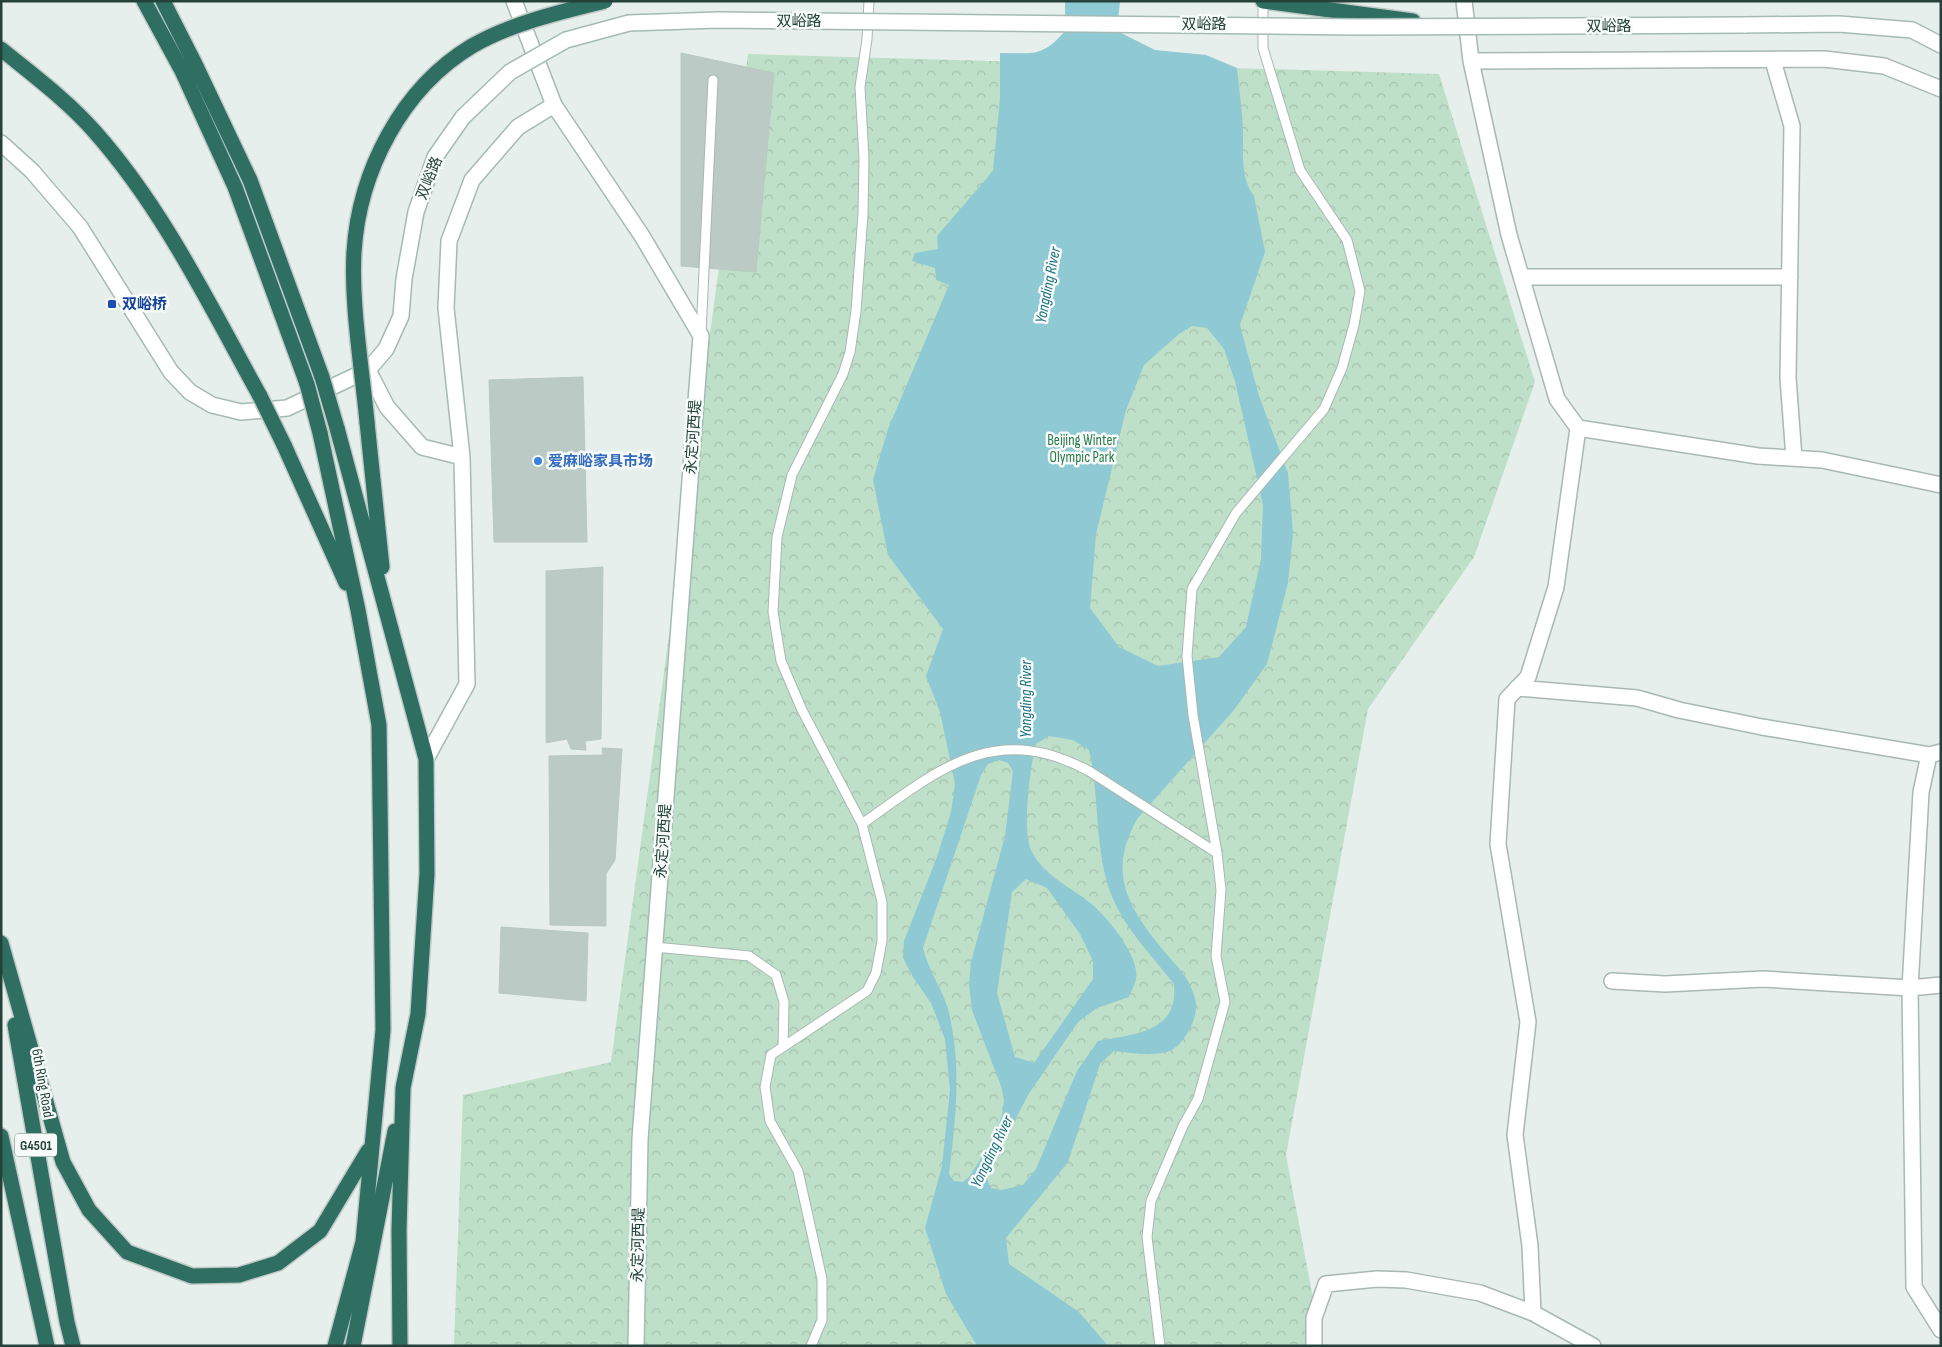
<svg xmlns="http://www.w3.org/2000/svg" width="1942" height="1347" viewBox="0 0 1942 1347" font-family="'Sofia Sans Condensed','Noto Sans SC',sans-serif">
  <defs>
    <pattern id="park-crowns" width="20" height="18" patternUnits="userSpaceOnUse" patternTransform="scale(1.25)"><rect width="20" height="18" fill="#bfe0c8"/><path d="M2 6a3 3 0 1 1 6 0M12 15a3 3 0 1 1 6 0" fill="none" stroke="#a4c1ad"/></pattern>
  </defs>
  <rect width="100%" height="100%" fill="#e6efeb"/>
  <path fill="url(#park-crowns)" d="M748 54 1439 74 1535 382 1474 557 1368 709 1286 1155 1322 1346H454L463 1095 611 1062Z"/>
  <path fill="#8ec9d4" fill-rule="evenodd" d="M1065 1H1120L1117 31 1155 50 1206 55 1237 68C1239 90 1243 113 1243 135 1243 155 1241 180 1254 196L1265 252 1240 325 1259 396 1288 473 1293 533 1288 583 1267 664 1234 710 1137 819C1107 873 1128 907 1163 950 1171 960 1183 971 1189 983 1192 989 1196 999 1196 1005 1197 1021 1183 1047 1167 1052 1151 1056 1131 1053 1114 1051L1100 1064 1068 1162 1006 1238 1009 1264 1079 1312 1108 1346H977L946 1294 925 1228 942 1166 950 1090 945 1039 931 1003 913 977 903 958 904 941 937 857 951 812 955 784 940 712 926 676 943 629 888 555 873 480 888 429 949 285 936 280 935 268 912 261 915 253 938 249 937 236 993 171 1000 98V53C1032 53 1042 58 1065 31ZM1192 326 1207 328 1224 349 1235 381 1263 505 1261 559 1246 627 1219 657 1158 666 1119 647 1090 608 1096 534 1126 410 1144 365 1179 334ZM1049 736 1073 740 1089 750C1100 795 1094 859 1114 901 1128 932 1153 957 1174 984 1179 1033 1134 1034 1098 1041L1077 1071 1036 1169 1023 1185 1001 1190 991 1188 986 1176 1028 1095 1078 1022 1097 1008 1129 997C1131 991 1135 985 1136 979 1140 958 1111 922 1096 908 1075 888 1044 878 1031 850 1022 830 1030 766 1036 744ZM999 760 1008 763 1013 771 1005 836 971 962 969 985 972 1010 1001 1086 1004 1100 1002 1115 994 1138 969 1177 963 1182 954 1181 949 1174C956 1118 962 1064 948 1009 942 988 928 970 923 948L981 775 988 764ZM1026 879 1047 888 1080 934 1093 961V979L1034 1063 1015 1057 997 993 1012 892Z"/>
  <path fill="#bbcac4" stroke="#b8c9c2" d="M681 53 774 73 756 272 681 266Z
    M583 377 587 542H494L489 380Z
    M603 567 601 739 585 741 586 750 571 749 567 739 546 743V571Z
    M602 748 622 749 615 860 606 874V926L550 925 549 756 603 755Z
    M501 927 588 933 586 1001 499 993Z"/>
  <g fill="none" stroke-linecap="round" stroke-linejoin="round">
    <g stroke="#a8b8b2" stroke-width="11">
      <path id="lane" d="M701 334 713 80
        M862 824C938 770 994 720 1089 771L1217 853
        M655 947 749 956 776 975 784 1002 783 1047
        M811 1346 822 1320V1279L798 1171 770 1121 765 1087 771 1055 867 991 876 973 882 941V902L862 824 802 710 781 661 773 612 777 537 792 475 843 374 850 352 856 311 863 214 864 159 860 87 867 39 869 1
        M1160 1346 1147 1237 1151 1201 1183 1126 1198 1099 1225 1002 1216 956 1221 890 1217 853 1193 715 1187 656 1192 589 1236 513 1324 409 1342 368 1354 325 1360 291 1347 240 1300 170 1263 48V1"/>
    </g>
    <g stroke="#a8b8b2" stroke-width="18">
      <path id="street" d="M1464 1 1471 61 1509 235 1557 399 1578 428 1758 456 1822 460 1941 485
        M1471 61 1824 59 1884 66 1941 89
        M1773 61 1792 126 1788 378 1794 458
        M1522 277H1790
        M1517 688 1637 698 1679 710 1762 727 1929 755 1941 752
        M1929 755 1921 792 1910 988 1914 1287 1941 1330
        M1612 981 1665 984 1763 979 1910 988 1941 985
        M1533 1313 1530 1246 1515 1135 1528 1022 1498 844 1507 699 1528 677 1556 587 1578 428
        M1314 1346V1318L1326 1284 1377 1279 1406 1280 1480 1293 1533 1313 1593 1346"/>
    </g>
    <g stroke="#a4bbb3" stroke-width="18">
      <path id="secondary" d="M514 1 554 105 642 236 701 336 640 1139 636 1346
        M1744 25 1839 24 1912 30 1941 45
        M1 143 32 171 80 227 171 372 190 392 212 405 241 412 287 408 368 370 386 349 401 316 404 279 416 212 435 157 463 117
        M368 370 387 407 422 447 462 457
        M426 759 467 684 462 457 446 308 449 241 472 180 518 127 554 105"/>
    </g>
    <g stroke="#c2cac8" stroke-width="18">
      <path id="highway" d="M144 1 182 71 235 187 307 384
        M163 1 195 64 250 180 322 377
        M1263 1 1413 21
        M1 49C33 75 68 101 95 132 164 210 210 306 260 396
        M367 422 382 567
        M337 428 426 759 427 874 418 1014 403 1088 399 1231 400 1346
        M320 433 358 610 379 725 383 1030 363 1242 335 1346
        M284 445 346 583
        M1 943 63 1162 89 1210 127 1252 192 1276 239 1275 278 1263 320 1231 368 1151
        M15 1025 67 1322 73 1346
        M1 1136 47 1346
        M353 1346 395 1131"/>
    </g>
    <use href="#lane" stroke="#fff" stroke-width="9"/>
    <use href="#street" stroke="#fff" stroke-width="15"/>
    <use href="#secondary" stroke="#fff" stroke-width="15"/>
    <use href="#highway" stroke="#2f6f62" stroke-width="15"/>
    <g stroke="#a4bbb3" stroke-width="18" stroke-linecap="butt">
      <path id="secondary-bridge" d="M463 117 510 72 566 40 629 23 718 20 1358 27 1744 25"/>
    </g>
    <g stroke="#c2cac8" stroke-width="18" stroke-linecap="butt">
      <path id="highway-bridge" d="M322 377 337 428
        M307 384 320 433
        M260 396 284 445
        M367 422C362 369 351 304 354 252 359 171 402 88 472 46 512 23 560 12 605 1"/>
    </g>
    <use href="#secondary-bridge" stroke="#fff" stroke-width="15"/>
    <use href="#highway-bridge" stroke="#2f6f62" stroke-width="15"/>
  </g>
  <rect fill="#1a4fb4" stroke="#f7fbf9" stroke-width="2" x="107" y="299" width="10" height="10" rx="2.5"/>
  <circle fill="#3f7fe0" stroke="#f7fbf9" stroke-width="2" cx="538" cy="461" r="5"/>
  <g text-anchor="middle" stroke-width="5" stroke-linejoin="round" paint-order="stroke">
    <rect fill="#f7fbf9" stroke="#637a73" stroke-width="1" x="15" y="1133.5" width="42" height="23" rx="4"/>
    <g font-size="14" font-weight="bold" fill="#24423a">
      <text x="36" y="1150">G4501</text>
    </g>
    <g font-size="15" fill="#24423a" stroke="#f7fbf9">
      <text x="799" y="26">双峪路</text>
      <text x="1204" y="29">双峪路</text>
      <text x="1609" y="31">双峪路</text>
      <text transform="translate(429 178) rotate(-68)" y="5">双峪路</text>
      <text transform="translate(693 437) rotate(-86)" y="5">永定河西堤</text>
      <text transform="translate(663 841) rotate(-86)" y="5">永定河西堤</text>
      <text transform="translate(43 1083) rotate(80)" y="5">6th Ring Road</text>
      <text transform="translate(638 1245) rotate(-89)" y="5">永定河西堤</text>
    </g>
    <g font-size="15" font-weight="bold" fill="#164399" stroke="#f7fbf9" text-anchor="start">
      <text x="122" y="309">双峪桥</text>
    </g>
    <g font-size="15" fill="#2d7a4b" stroke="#f7fbf9">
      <text x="1082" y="445">Beijing Winter<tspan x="1082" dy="17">Olympic Park</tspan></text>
    </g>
    <g font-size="15" font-weight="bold" fill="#366cbe" stroke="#f7fbf9" text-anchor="start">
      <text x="548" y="466">爱麻峪家具市场</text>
    </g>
    <g font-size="16" font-style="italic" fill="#1c6f80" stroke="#f7fbf9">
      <text transform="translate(1047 285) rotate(-79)" y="6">Yongding River</text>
      <text transform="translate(1025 699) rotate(-90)" y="6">Yongding River</text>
      <text transform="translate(991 1151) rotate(-64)" y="6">Yongding River</text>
    </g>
  </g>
  <rect width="1942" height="1347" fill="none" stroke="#24423a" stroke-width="5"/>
</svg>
